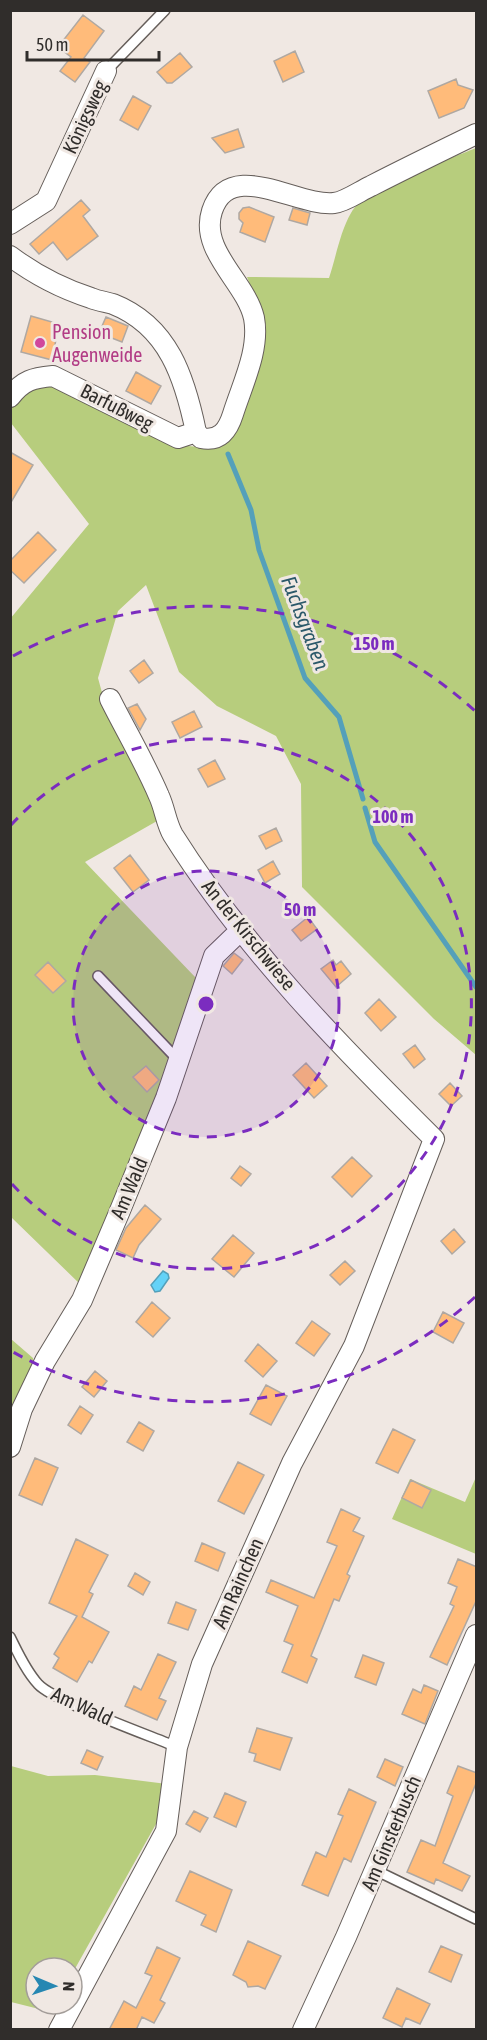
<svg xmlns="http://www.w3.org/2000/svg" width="487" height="2040" viewBox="0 0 487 2040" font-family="'Asap Condensed',sans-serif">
  <rect width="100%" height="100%" fill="#f0e8e3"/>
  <path fill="#b7cd7d" d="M476 148V1055L434 1019 302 887 301 784 276 736 217 706 179 672 146 585 118 611 98 678 104 700 153 802 157 821 85 862 196 978 176 1047 82 1286 11 1217 10 619 89 524 11 423 12 402 28 388 55 381 188 446 210 448 225 442 237 431 262 352 266 326 247 277 329 278C336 257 340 232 351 213 367 185 445 161 476 148Z
    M11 1339 33 1358 34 1368 11 1430Z
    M476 1477V1554L392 1519 410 1479 465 1502Z
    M11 1766 48 1776 95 1775 167 1784 156 1824 72 1974V1968H36V2004H56L51 2012 11 2002Z"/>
  <path fill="#64d2f7" stroke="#54a0ba" stroke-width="1.5" d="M163 1271 168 1274 169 1278 160 1291 155 1292 151 1285Z"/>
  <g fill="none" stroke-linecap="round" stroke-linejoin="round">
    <path stroke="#54a0ba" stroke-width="5" d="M228 454 251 510 259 550 305 678 339 717 363 799
      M365 808 375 842 476 987"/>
  </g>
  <path fill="#ffbb7a" stroke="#afa8a2" stroke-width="1.5" d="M83 15 104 31 84 58 90 62 75 82 60 71 71 57 58 47Z
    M295 51 304 72 283 82 274 61Z
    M180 53 192 67 172 83H167L157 72Z
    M456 79 458 85 473 90 464 108 439 118 428 91Z
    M133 96 151 106 138 130 120 120Z
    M238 129 244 147 225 153 212 138Z
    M81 200 90 210 83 216 98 236 67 260 53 242 39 254 30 244Z
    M249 207 274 217 265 242 240 232 243 223 239 219V213L243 208Z
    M293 208 310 213 307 225 289 220Z
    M31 316 59 324 52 360 21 352Z
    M106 317 128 326 122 342 99 333Z
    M136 372 161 386 151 404 126 391Z
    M10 452 33 465 10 504Z
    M38 532 56 550 24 583 10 570V561Z
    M144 660 153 673 139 683 130 671Z
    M137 704 146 719 140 730 128 708Z
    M194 711 202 727 180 738 172 722Z
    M215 760 225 779 208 787 198 769Z
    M276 828 282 841 266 849 259 836Z
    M130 855 149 880 133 892 114 868Z
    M273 861 280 874 265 883 258 870Z
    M308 917 317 929 301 941 292 930Z
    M234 953 243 960 232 974 223 966Z
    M333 960 336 965 341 961 351 974 336 987 321 969Z
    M48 962 66 981 53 993 35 975Z
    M379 999 396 1017 381 1031 365 1013Z
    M415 1045 425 1059 414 1068 403 1054Z
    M306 1063 327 1086 314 1098 293 1075Z
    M146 1066 159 1080 147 1092 133 1077Z
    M450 1083 462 1096 451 1106 439 1094Z
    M352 1157 372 1176 352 1197 332 1177Z
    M240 1166 251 1174 241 1186 231 1178Z
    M145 1205 161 1219 139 1245 133 1258 116 1250 126 1228Z
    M454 1229 465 1242 452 1254 441 1241Z
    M233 1235 254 1253 234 1277 212 1259Z
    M345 1261 355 1271 340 1285 330 1275Z
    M152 1302 170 1318 153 1337 136 1322Z
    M443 1312 464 1323 453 1343 433 1332Z
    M312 1321 330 1334 314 1356 296 1343Z
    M258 1344 277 1361 263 1377 245 1361Z
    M95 1371 107 1381 94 1397 82 1387Z
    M266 1385 287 1396 271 1425 250 1414Z
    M80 1406 93 1415 81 1434 68 1425Z
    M139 1422 154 1431 143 1451 127 1442Z
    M393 1429 415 1440 398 1473 376 1463Z
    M35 1458 58 1468 42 1505 19 1495Z
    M238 1462 264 1475 244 1514 218 1501Z
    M411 1480 431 1490 422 1508 402 1498Z
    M341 1509 360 1518 353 1531 364 1536 347 1574 350 1576 339 1601 334 1599 311 1656 317 1659 307 1683 282 1672 293 1645 284 1641 298 1606 266 1592 271 1580 314 1598 337 1546 327 1542Z
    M76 1539 108 1555 89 1592 93 1594 82 1617 109 1632 92 1663 89 1661 77 1682 53 1668 59 1658 54 1654 77 1616 49 1603Z
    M202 1543 225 1553 218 1571 195 1561Z
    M458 1559 477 1567V1599L447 1665 430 1657 454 1606 450 1604 457 1587 448 1583Z
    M135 1573 150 1582 143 1595 128 1586Z
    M176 1602 196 1610 188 1630 168 1623Z
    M158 1654 176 1662 159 1698 166 1701 157 1720 125 1706 134 1686 141 1690Z
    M363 1655 384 1663 376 1685 355 1677Z
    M424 1685 438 1691 425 1724 402 1714 413 1689 421 1693Z
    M257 1728 292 1738 280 1770 254 1761 256 1754 249 1752Z
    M87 1750 103 1757 97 1770 81 1763Z
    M385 1759 403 1767 395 1786 377 1777Z
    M458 1766 477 1773V1781L443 1863 470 1876 462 1891 436 1879 434 1884 407 1872 421 1840 435 1846 453 1796 447 1793Z
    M349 1789 376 1802 351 1862 344 1858 328 1896 302 1885 316 1852 326 1857 343 1816 338 1814Z
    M225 1793 246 1802 236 1827 214 1817Z
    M194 1811 208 1818 200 1832 186 1824Z
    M190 1871 232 1890 216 1932 201 1925 206 1915 176 1901Z
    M248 1941 281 1956 265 1989 258 1986 248 1987 246 1982 233 1975Z
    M441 1946 462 1955 451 1982 429 1972Z
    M157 1947 180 1958 160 2000 165 2003 154 2023 142 2017 136 2030H109L124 2001 136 2008 152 1976 145 1973Z
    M397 1988 430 2004 420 2024 406 2018 402 2027 383 2018Z"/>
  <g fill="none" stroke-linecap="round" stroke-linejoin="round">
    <g stroke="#655e5a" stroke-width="12">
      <path id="lane" d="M106 71 165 10
        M98 976 179 1061
        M10 1637C18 1653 26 1671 38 1684 53 1701 151 1736 177 1747
        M375 1870 476 1919"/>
    </g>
    <g stroke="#655e5a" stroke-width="22">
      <path id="street" d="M10 224 46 201 106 71
        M10 256C34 274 63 289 91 298 98 301 106 302 113 304 169 326 185 379 196 432L201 438C220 442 228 430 233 414 242 385 260 350 254 318 246 282 199 251 212 211 230 157 297 207 334 203 345 202 360 191 371 186 406 168 441 151 476 134
        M10 397C23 380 33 378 53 376L178 438 196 432
        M10 1447 22 1409 45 1361 82 1300 119 1213 166 1098 214 956 242 929
        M59 2030 166 1831 177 1747 202 1664 292 1463 354 1346 434 1139C340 1046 244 948 173 835 166 823 165 809 159 796 145 763 126 731 110 699
        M303 2030 346 1937 476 1635"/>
    </g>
    <use href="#lane" stroke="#fff" stroke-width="9"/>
    <use href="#street" stroke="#fff" stroke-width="20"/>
  </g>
  <circle cx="206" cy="1004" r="133" fill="#7b2cbf" fill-opacity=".12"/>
  <g fill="none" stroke="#7b2cbf" stroke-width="3" stroke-dasharray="10 8">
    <circle cx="206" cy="1004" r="133"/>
    <path d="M11 825A265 265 0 1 1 11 1183"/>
    <path d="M475 1297A398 398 0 0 1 13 1352M13 656A398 398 0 0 1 475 711"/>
  </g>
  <circle fill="#d1479c" stroke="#f0e8e3" stroke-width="2" cx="40" cy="343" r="6"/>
  <g text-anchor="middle" stroke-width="6" stroke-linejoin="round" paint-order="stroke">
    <g font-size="20" fill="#302d2b" stroke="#f0e8e3">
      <text transform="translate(85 117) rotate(-65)" y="7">Königsweg</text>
      <text transform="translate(117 407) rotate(27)" y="7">Barfußweg</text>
      <text transform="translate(249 935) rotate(51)" y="7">An der Kirschwiese</text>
      <text transform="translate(129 1188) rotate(-67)" y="7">Am Wald</text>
      <text transform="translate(238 1583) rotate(-66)" y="7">Am Rainchen</text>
      <text transform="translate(82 1706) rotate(25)" y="7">Am Wald</text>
      <text transform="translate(391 1833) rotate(-67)" y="7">Am Ginsterbusch</text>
    </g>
    <g font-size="20" fill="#b23c85" stroke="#f0e8e3" text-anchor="start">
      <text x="52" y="339">Pension<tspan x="52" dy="23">Augenweide</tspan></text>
    </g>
    <g font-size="21" font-style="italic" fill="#2b596a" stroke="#f0e8e3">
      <text transform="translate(305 623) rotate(69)" y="7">Fuchsgraben</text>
    </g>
  </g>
  <circle cx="206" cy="1004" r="9" fill="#7b2cbf" stroke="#f0e8e3" stroke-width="3"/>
  <g font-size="18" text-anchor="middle" font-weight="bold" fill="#7b2cbf" stroke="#f0e8e3" stroke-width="6" stroke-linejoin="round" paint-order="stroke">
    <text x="374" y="650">150 m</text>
    <text x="393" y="823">100 m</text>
    <text x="300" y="916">50 m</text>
  </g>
  <rect width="487" height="2040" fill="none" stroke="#302d2b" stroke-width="24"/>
  <g transform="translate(54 1986) rotate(92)"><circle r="28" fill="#f0e8e3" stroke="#a39d99" stroke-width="1.5"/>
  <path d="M0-4.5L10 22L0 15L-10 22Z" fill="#2687b2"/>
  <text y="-9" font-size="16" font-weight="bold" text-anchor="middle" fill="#302d2b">N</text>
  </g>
  <path d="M27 51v9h132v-9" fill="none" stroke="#302d2b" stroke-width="3"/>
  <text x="36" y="51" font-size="18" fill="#302d2b" stroke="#f0e8e3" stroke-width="4.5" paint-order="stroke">50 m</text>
</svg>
